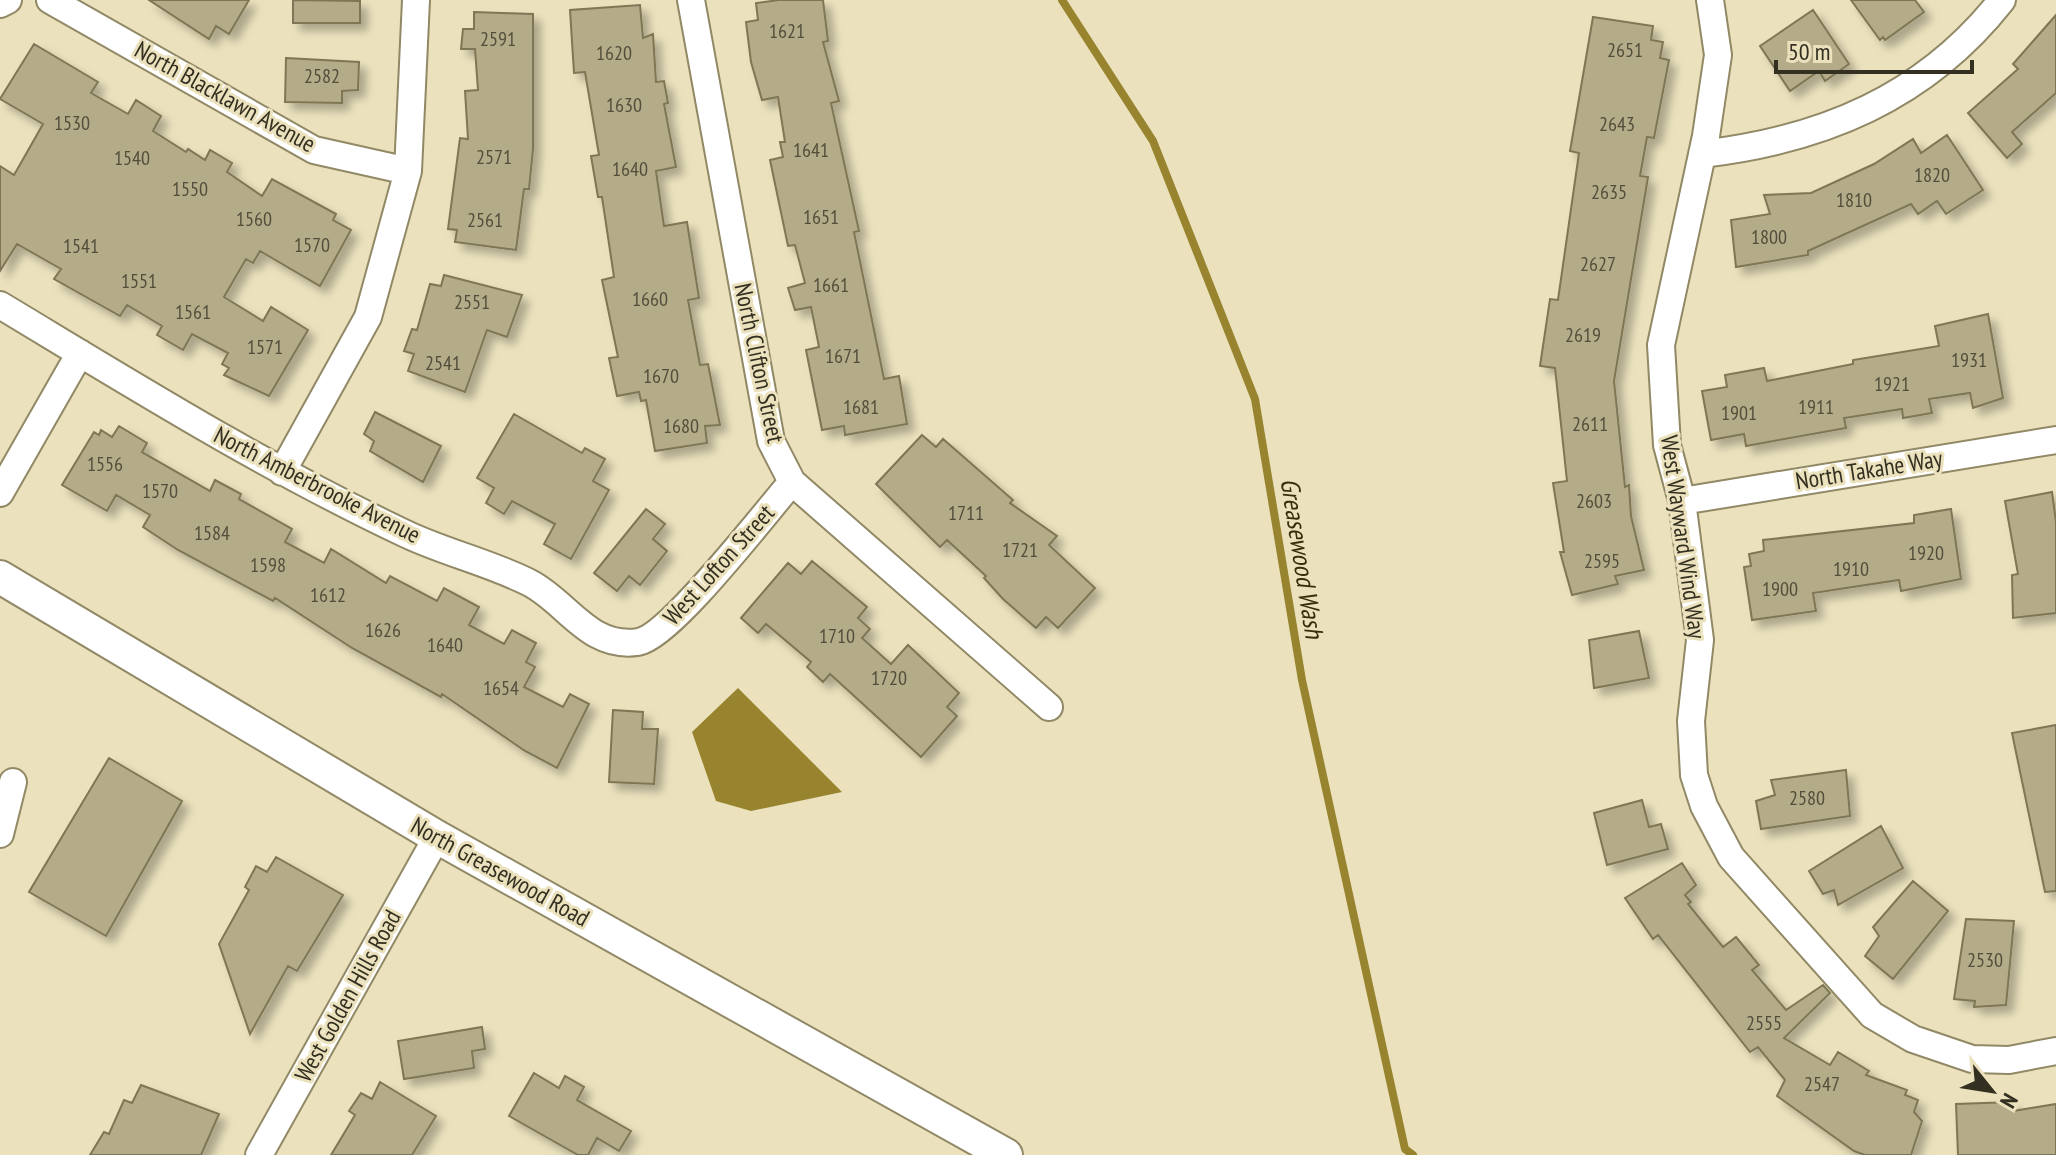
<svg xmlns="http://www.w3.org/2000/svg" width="2056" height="1155" viewBox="0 0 2056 1155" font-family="'PT Sans Narrow',sans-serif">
  <defs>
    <filter id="shadow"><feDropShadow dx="7" dy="7" stdDeviation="4" flood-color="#0004"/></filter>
  </defs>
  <rect width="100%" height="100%" fill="#ebe2bd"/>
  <path fill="#98842f" d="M738 688 842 792 751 811 716 801 692 732Z"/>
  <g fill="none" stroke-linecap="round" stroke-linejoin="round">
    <path stroke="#98842f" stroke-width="8" d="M1062 0 1153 141 1255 399 1302 680 1405 1149 1413 1155"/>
  </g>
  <path fill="#b4ab88" stroke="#7f7655" stroke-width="2" filter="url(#shadow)" d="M149 0H249L229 34 216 26 209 39Z
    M293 0 360 1V23H293Z
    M779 0H823L828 41 823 42 839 101 831 103 859 231 854 232 884 379 899 376 907 424 845 435 844 426 822 430 806 350 819 347 811 307 795 310 788 288 805 283 795 245 788 246 770 160 783 157 780 142H785L778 97 762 100 751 62 746 22 758 20 756 3Z
    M1851 0H1915L1924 12 1885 40 1883 37 1880 40Z
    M640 5 643 38 653 34 656 82 664 81 668 103 664 104 676 167 656 171 664 226 687 222 699 298 688 300 700 365 708 364 720 425 705 426 707 443 655 451 646 400 641 401 639 392 617 396 609 358 618 357 602 280 614 277 602 197H598L591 156 599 155 585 72 574 73 570 10Z
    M1813 10 1849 64 1825 81 1819 71 1790 91 1760 46Z
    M474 12 533 14V149L529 189H524L516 250 455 242 457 230 448 229 460 138 468 139 465 91 478 90 475 49H461L463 29H474Z
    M2056 15V93L2012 132 2022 144 2007 158 1968 113 2018 69 2013 64Z
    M1593 17 1653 26 1651 40 1663 42 1660 58 1669 60 1654 138 1647 137 1640 176 1648 177 1614 381 1625 487 1629 485 1631 516 1644 570 1615 576 1618 584 1572 595 1560 552H1564L1553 483 1567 481 1555 368 1540 366 1550 299 1558 300 1579 153 1570 151Z
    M34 44 98 82 91 93 128 114 136 100 161 116 153 131 186 152 188 149 205 160 210 150 232 163 227 172 262 196 272 179 336 214 333 220 351 230 320 286 260 251 253 263 246 259 224 297 263 321 271 307 308 330 269 396 224 375 229 368 222 364 228 353 192 334 183 350 157 335 162 326 127 305 120 316 54 279 61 269 17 244 0 271V166L14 175 43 124 0 99Z
    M286 58 359 62 358 90 342 91V103L285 102Z
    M1947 135 1983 190 1946 214 1937 201 1918 214 1911 204 1808 251V255L1736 267 1731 220 1770 214 1764 195 1811 193 1874 164 1913 139 1921 153Z
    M444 275 522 295 507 337 487 330 465 392 408 371 414 354 404 351 412 329 417 330 430 284 441 286Z
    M1988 314 2003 398 1973 408 1970 393 1929 399 1932 413 1903 418 1902 409 1844 418 1846 428 1746 446 1744 434 1711 440 1702 391 1727 387 1725 375 1764 368 1767 381 1853 364V360L1939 346 1935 326Z
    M375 412 441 446 423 482 370 451 374 441 364 434Z
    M514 414 582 453 585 448 605 459 593 481 609 490 571 559 544 544 555 524 512 501 504 514 486 503 494 488 477 478Z
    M119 426 147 443 142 452 210 491 215 480 241 494 239 499 292 529 285 542 324 563 331 549 386 583 390 576 437 601 444 588 479 607 469 625 504 644 512 630 536 643 526 662 535 667 524 687 563 707 570 694 589 704 557 768 525 751 442 694 441 697 352 648 275 598 273 601 178 550 143 527 150 515 116 495 107 511 62 485 94 432 99 435 101 430 112 437Z
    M922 435 936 447 943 439 1013 500 1010 503 1057 536 1049 545 1095 588 1058 628 1046 617 1036 628 1003 599 984 578 986 576 947 540 940 547 876 484Z
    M2052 492 2056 522V613L2013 618 2012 575 2018 574 2005 501Z
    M646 509 665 524 653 539 667 551 640 585 629 576 617 591 594 573Z
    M1951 509 1961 579 1901 591 1899 580 1813 593 1816 611 1752 620 1744 567 1751 566 1749 554 1764 551 1763 540 1914 523V515Z
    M812 561 867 607 858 618 870 629 862 638 891 664 908 645 959 693 947 707 957 716 921 757 830 674 823 682 807 667 811 662 766 624 758 633 741 618 788 563 801 574Z
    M1639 631 1649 678 1594 688 1589 640Z
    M613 710 643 712 642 729H658L654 784 609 782Z
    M2056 725V891L2045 892 2012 733Z
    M109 758 182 801 106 936 29 892Z
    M1846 770 1850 816 1761 829 1756 801 1775 795 1771 780Z
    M1642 800 1649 827 1661 824 1668 849 1607 865 1594 813Z
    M1881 826 1903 868 1838 905 1834 890 1823 894 1809 871Z
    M276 857 343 895 297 971 288 966 250 1034 219 944 249 890 245 887 256 866 267 872Z
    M1682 863 1696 885 1685 895 1691 902 1688 904 1723 947 1736 937 1759 965 1752 970 1786 1010 1823 985 1830 993 1784 1038 1830 1065 1838 1052 1869 1071 1866 1075 1907 1090 1905 1095 1918 1100 1914 1112 1922 1121 1911 1155H1865L1854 1151 1777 1096 1785 1080 1758 1047 1750 1052 1658 935 1653 939 1625 898Z
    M1913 881 1948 911 1893 979 1865 956 1879 936 1873 927Z
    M1966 919 2014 921 2006 1005 1974 1007 1975 1001 1954 999Z
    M482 1027 485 1049 472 1051 474 1068 404 1079 398 1041Z
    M534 1073 559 1088 565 1076 584 1087 577 1100 631 1131 619 1151 597 1138 588 1155H578L509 1116Z
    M380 1082 436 1116 412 1155H331L355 1115 349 1111 361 1093 372 1099Z
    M141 1085 219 1114 201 1155H90L104 1132 109 1134 124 1100 132 1103Z
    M2012 1102 2013 1111 2056 1104V1155H1958L1956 1104Z"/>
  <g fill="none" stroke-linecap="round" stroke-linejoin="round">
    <g stroke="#918866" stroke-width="30">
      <path id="minor" d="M50 0 314 150 408 171
        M691 0 771 441 792 482 1049 707
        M1710 0 1718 55 1706 136 1661 345 1667 445 1682 501 1700 640 1691 721 1694 775 1704 806 1731 857 1872 1015 1913 1039 1972 1059 2009 1060 2056 1051
        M0 4 8 0
        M1702 154C1822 140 1925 98 2002 0
        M0 305C133 385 266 468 406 534 446 553 491 563 530 583 568 603 589 649 638 642 670 637 765 513 792 482
        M282 472 368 317 408 171 416 0
        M0 493 80 353
        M1682 501 2056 440
        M0 834 13 782
        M259 1155 437 837"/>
    </g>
    <g stroke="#918866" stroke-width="36">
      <path id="tertiary" d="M0 577 437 837 1006 1155"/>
    </g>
    <use href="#minor" stroke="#fff" stroke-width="26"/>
    <use href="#tertiary" stroke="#fff" stroke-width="32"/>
  </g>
  <g text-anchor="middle" stroke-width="6" stroke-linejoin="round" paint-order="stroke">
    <g font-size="20" fill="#534e3b">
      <text x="787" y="38">1621</text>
      <text x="498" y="46">2591</text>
      <text x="1625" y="57">2651</text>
      <text x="614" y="60">1620</text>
      <text x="322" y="83">2582</text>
      <text x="624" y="112">1630</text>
      <text x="72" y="130">1530</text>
      <text x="1617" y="131">2643</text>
      <text x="811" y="157">1641</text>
      <text x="494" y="164">2571</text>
      <text x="132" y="165">1540</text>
      <text x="630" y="176">1640</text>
      <text x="1932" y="182">1820</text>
      <text x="190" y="196">1550</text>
      <text x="1609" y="199">2635</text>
      <text x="1854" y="207">1810</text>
      <text x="821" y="224">1651</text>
      <text x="254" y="226">1560</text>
      <text x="485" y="227">2561</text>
      <text x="1769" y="244">1800</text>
      <text x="312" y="252">1570</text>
      <text x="81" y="253">1541</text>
      <text x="1598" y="271">2627</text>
      <text x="139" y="288">1551</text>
      <text x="831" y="292">1661</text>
      <text x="650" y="306">1660</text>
      <text x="472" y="309">2551</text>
      <text x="193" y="319">1561</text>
      <text x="1583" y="342">2619</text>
      <text x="265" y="354">1571</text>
      <text x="843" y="363">1671</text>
      <text x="1969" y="367">1931</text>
      <text x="443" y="370">2541</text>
      <text x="661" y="383">1670</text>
      <text x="1892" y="391">1921</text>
      <text x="861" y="414">1681</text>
      <text x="1816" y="414">1911</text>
      <text x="1739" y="420">1901</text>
      <text x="1590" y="431">2611</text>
      <text x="681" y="433">1680</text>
      <text x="105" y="471">1556</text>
      <text x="160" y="498">1570</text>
      <text x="1594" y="508">2603</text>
      <text x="966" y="520">1711</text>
      <text x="212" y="540">1584</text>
      <text x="1020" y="557">1721</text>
      <text x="1926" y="560">1920</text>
      <text x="1602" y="568">2595</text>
      <text x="268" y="572">1598</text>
      <text x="1851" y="576">1910</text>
      <text x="1780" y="596">1900</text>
      <text x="328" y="602">1612</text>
      <text x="383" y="637">1626</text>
      <text x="837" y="643">1710</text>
      <text x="445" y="652">1640</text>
      <text x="889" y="685">1720</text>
      <text x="501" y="695">1654</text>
      <text x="1807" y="805">2580</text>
      <text x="1985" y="967">2530</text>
      <text x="1764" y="1030">2555</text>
      <text x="1822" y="1091">2547</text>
    </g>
    <g font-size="24" fill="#332f21" stroke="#ebe2bd">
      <text transform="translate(225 97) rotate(29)" y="8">North Blacklawn Avenue</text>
      <text transform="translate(759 363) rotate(78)" y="8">North Clifton Street</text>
      <text transform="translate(1869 470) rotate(-9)" y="8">North Takahe Way</text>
      <text transform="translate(317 485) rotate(27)" y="8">North Amberbrooke Avenue</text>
      <text transform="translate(1683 537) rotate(82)" y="8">West Wayward Wind Way</text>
      <text transform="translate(719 565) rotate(-48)" y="8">West Lofton Street</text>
      <text transform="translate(500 872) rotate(29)" y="8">North Greasewood Road</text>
      <text transform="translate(348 996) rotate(-61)" y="8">West Golden Hills Road</text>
    </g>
    <g font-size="26" font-style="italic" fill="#362e08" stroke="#ebe2bd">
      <text transform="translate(1302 558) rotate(81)" y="9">Greasewood Wash</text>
    </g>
  </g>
  <g transform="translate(1992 1091) rotate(120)" stroke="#ebe2bd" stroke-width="6" paint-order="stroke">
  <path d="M0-6L14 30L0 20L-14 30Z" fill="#332f21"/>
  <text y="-12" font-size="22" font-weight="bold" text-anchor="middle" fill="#332f21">N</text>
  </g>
  <path d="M1776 60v12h196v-12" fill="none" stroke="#332f21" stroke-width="4"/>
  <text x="1788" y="60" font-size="24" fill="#332f21" stroke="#ebe2bd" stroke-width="6" paint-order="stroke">50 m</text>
</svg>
